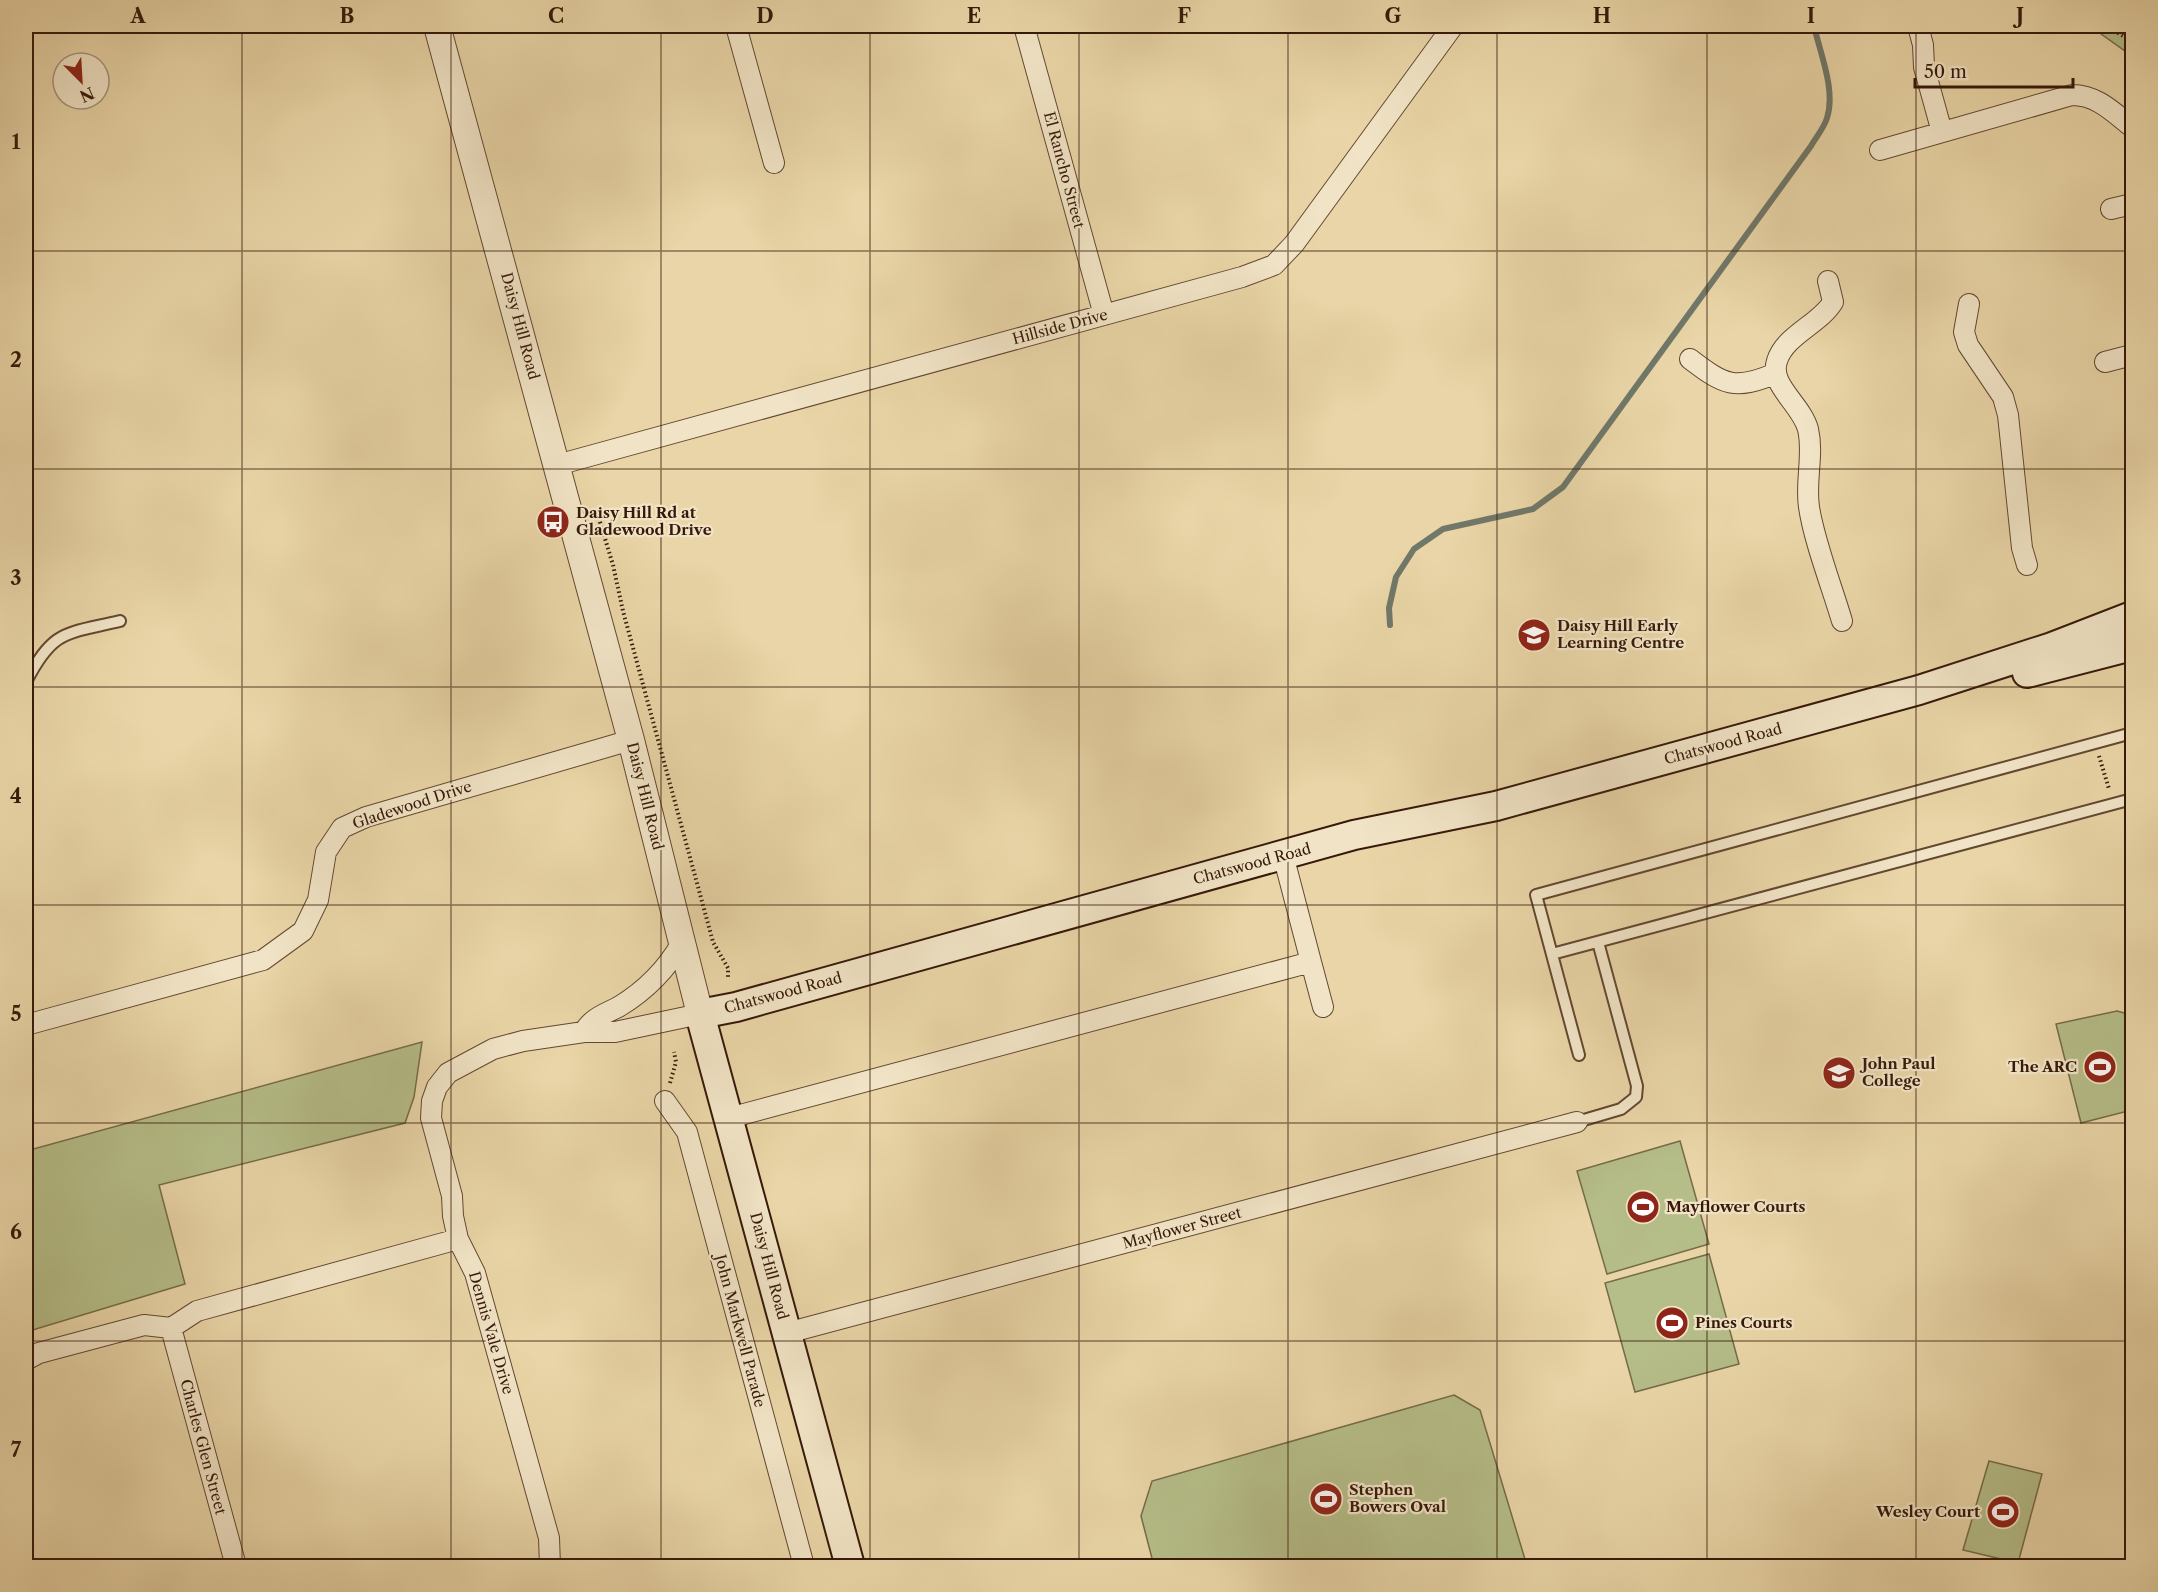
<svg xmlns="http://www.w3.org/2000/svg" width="2158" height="1592" viewBox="0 0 2158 1592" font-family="'Libre Caslon Text',serif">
  <rect width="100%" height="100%" fill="#e9d5a7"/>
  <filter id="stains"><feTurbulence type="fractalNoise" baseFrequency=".00333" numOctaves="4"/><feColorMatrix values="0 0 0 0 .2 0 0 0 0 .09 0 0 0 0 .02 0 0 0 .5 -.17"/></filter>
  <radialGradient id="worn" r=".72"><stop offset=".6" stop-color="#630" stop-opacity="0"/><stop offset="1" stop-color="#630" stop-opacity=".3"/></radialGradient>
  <path fill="#b5bd88" stroke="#766b49" stroke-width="1.5" d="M2090 26H2132V56Z
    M2117 1011 2132 1015V1110L2081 1123 2056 1024Z
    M422 1042 414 1097 405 1123 159 1185 185 1284 26 1332V1151Z
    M1680 1141 1709 1244 1607 1274 1577 1171Z
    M1709 1254 1739 1364 1635 1392 1605 1283Z
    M1454 1395 1480 1410 1527 1566H1154L1141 1516 1152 1481Z
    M1989 1461 2042 1474 2018 1563 1963 1550Z"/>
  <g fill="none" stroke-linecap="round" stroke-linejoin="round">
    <path stroke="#707869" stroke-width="6" d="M1390 625 1389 608 1396 577 1414 549 1443 529 1533 509 1563 487 1811 146C1816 137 1824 128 1827 118 1836 90 1820 53 1814 26"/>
    <g stroke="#634831" stroke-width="14">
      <path id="service" d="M26 682C53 629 66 634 120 621
        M1552 954 2132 799
        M1579 1055 1536 895 2132 733
        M1577 1122 1621 1109 1636 1097 1637 1086 1598 942"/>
    </g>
    <g stroke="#634831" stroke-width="22">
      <path id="minor" d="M736 26 774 163
        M1024 26 1104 315
        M1918 26 1923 45 1924 67 1942 132
        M1880 150 2072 95C2097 95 2113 112 2132 127
        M2111 209 2132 204
        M1828 281 1833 302C1820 324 1785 335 1777 361 1769 385 1801 404 1808 429 1814 455 1805 481 1809 507 1814 541 1832 587 1842 621
        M1969 304 1964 332 1968 345 2003 397 2008 415 2022 548 2027 565
        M1690 359C1724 385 1735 391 1776 373
        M2105 362 2132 355
        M557 465 1242 277 1274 265 1294 244 1453 26
        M1311 962 1323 1007
        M26 1025 263 960 303 931 318 900 326 852 342 828 366 817 631 740
        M584 1032C592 1017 606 1014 620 1006 646 990 666 970 681 944
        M665 1101 687 1132 804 1566
        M729 1118 1311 962 1283 855
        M171 1328 236 1566
        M787 1333 1577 1122
        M26 1360 39 1353 144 1325 171 1328 197 1311 458 1239
        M550 1566 549 1538 475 1273 458 1239 453 1216 452 1196 431 1118 432 1101 437 1087 448 1073 493 1049 523 1041 584 1032H615L700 1014"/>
    </g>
    <g stroke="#634831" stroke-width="28">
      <path id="tertiary" d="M437 26 631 740 700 1014"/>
    </g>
    <g stroke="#36190a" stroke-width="32">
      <path id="secondary" d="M2027 673 2132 646
        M850 1566 700 1014 736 1007 1354 835 1496 806 1919 690 2052 647 2132 616"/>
    </g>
    <path stroke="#36190a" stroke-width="4" stroke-dasharray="1.5 3" stroke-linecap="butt" d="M2106 26 2132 41
      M596 509 613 565 623 611 713 942 728 968V977
      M2099 756 2109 789
      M670 1083 676 1062 674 1052"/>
    <use href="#service" stroke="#f1e4c6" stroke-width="10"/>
    <use href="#minor" stroke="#f1e4c6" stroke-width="20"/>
    <use href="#tertiary" stroke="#f1e4c6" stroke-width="26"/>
    <use href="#secondary" stroke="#f1e4c6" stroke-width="28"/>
  </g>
  <path fill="none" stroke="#36190a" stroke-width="1.5" stroke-opacity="0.55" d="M242 26V1566M451 26V1566M661 26V1566M870 26V1566M1079 26V1566M1288 26V1566M1497 26V1566M1707 26V1566M1916 26V1566M26 251H2132M26 469H2132M26 687H2132M26 905H2132M26 1123H2132M26 1341H2132"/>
  <defs>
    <g id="bus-disc" transform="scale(1.725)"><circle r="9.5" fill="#8f2418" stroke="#f1e4c6"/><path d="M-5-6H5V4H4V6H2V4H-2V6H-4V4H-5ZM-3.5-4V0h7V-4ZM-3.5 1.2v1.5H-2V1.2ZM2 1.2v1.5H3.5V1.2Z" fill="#fff"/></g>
    <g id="school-disc" transform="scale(1.725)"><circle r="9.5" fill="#8f2418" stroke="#f1e4c6"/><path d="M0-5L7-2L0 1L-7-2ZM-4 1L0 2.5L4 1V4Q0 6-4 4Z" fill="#fff"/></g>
    <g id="stadium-disc" transform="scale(1.725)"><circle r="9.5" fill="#8f2418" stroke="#f1e4c6"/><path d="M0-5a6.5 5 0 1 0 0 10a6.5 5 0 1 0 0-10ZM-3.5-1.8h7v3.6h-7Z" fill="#fff"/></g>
  </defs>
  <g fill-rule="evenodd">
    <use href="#bus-disc" x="553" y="522"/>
    <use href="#school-disc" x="1534" y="635"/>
    <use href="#stadium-disc" x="2100" y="1067"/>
    <use href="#school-disc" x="1839" y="1073"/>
    <use href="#stadium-disc" x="1643" y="1207"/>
    <use href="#stadium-disc" x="1672" y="1323"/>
    <use href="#stadium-disc" x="1326" y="1499"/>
    <use href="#stadium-disc" x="2003" y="1512"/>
  </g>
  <g text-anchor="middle" stroke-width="4.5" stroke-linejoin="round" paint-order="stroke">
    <g font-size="15" fill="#36190a" stroke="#f1e4c6">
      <text transform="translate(1064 170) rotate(75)" y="5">El Rancho Street</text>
      <text transform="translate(520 326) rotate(75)" y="5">Daisy Hill Road</text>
      <text transform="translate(1060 327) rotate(-15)" y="5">Hillside Drive</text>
      <text transform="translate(1723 744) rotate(-15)" y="5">Chatswood Road</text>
      <text transform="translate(645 796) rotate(76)" y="5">Daisy Hill Road</text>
      <text transform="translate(412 805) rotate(-18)" y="5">Gladewood Drive</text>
      <text transform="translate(1252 864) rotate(-15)" y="5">Chatswood Road</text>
      <text transform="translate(783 993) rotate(-15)" y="5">Chatswood Road</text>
      <text transform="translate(1182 1228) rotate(-15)" y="5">Mayflower Street</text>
      <text transform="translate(769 1266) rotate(75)" y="5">Daisy Hill Road</text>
      <text transform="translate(740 1331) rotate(75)" y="5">John Markwell Parade</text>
      <text transform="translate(491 1333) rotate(74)" y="5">Dennis Vale Drive</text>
      <text transform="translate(203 1447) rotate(75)" y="5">Charles Glen Street</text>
    </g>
    <g font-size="15" font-weight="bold" fill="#36190a" stroke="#f1e4c6" text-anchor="start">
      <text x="576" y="518">Daisy Hill Rd at<tspan x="576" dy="17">Gladewood Drive</tspan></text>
      <text x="1557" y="631">Daisy Hill Early<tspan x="1557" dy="17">Learning Centre</tspan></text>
      <text x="1862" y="1069">John Paul<tspan x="1862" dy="17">College</tspan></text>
      <text x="2077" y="1072" text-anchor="end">The ARC</text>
      <text x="1666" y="1212">Mayflower Courts</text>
      <text x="1695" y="1328">Pines Courts</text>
      <text x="1349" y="1495">Stephen<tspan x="1349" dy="17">Bowers Oval</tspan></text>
      <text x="1980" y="1517" text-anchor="end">Wesley Court</text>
    </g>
  </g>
  <rect width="2158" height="1592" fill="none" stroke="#e9d5a7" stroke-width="66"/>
  <g transform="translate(81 81) rotate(156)"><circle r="28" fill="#f1e4c6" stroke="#a6937b" stroke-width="1.5"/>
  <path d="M0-4.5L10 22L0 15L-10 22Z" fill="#8f2418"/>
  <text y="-9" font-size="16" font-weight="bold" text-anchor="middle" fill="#36190a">N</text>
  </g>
  <path d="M1915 78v9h158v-9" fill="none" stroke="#36190a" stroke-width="3"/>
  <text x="1924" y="78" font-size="18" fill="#36190a" stroke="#f1e4c6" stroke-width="4.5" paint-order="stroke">50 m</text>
  <rect x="33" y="33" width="2092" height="1526" fill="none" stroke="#36190a" stroke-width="2"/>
  <g font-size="20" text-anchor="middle" font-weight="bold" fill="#36190a">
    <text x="138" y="23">A</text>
    <text x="347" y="23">B</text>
    <text x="556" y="23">C</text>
    <text x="765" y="23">D</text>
    <text x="974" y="23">E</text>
    <text x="1184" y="23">F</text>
    <text x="1393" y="23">G</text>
    <text x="1602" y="23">H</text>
    <text x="1811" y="23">I</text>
    <text x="2020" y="23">J</text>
    <text x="16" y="149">1</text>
    <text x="16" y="367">2</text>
    <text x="16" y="585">3</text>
    <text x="16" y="803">4</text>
    <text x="16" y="1021">5</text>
    <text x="16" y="1239">6</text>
    <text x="16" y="1457">7</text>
  </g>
  <rect width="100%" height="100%" filter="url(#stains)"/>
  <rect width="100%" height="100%" fill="url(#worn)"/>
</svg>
